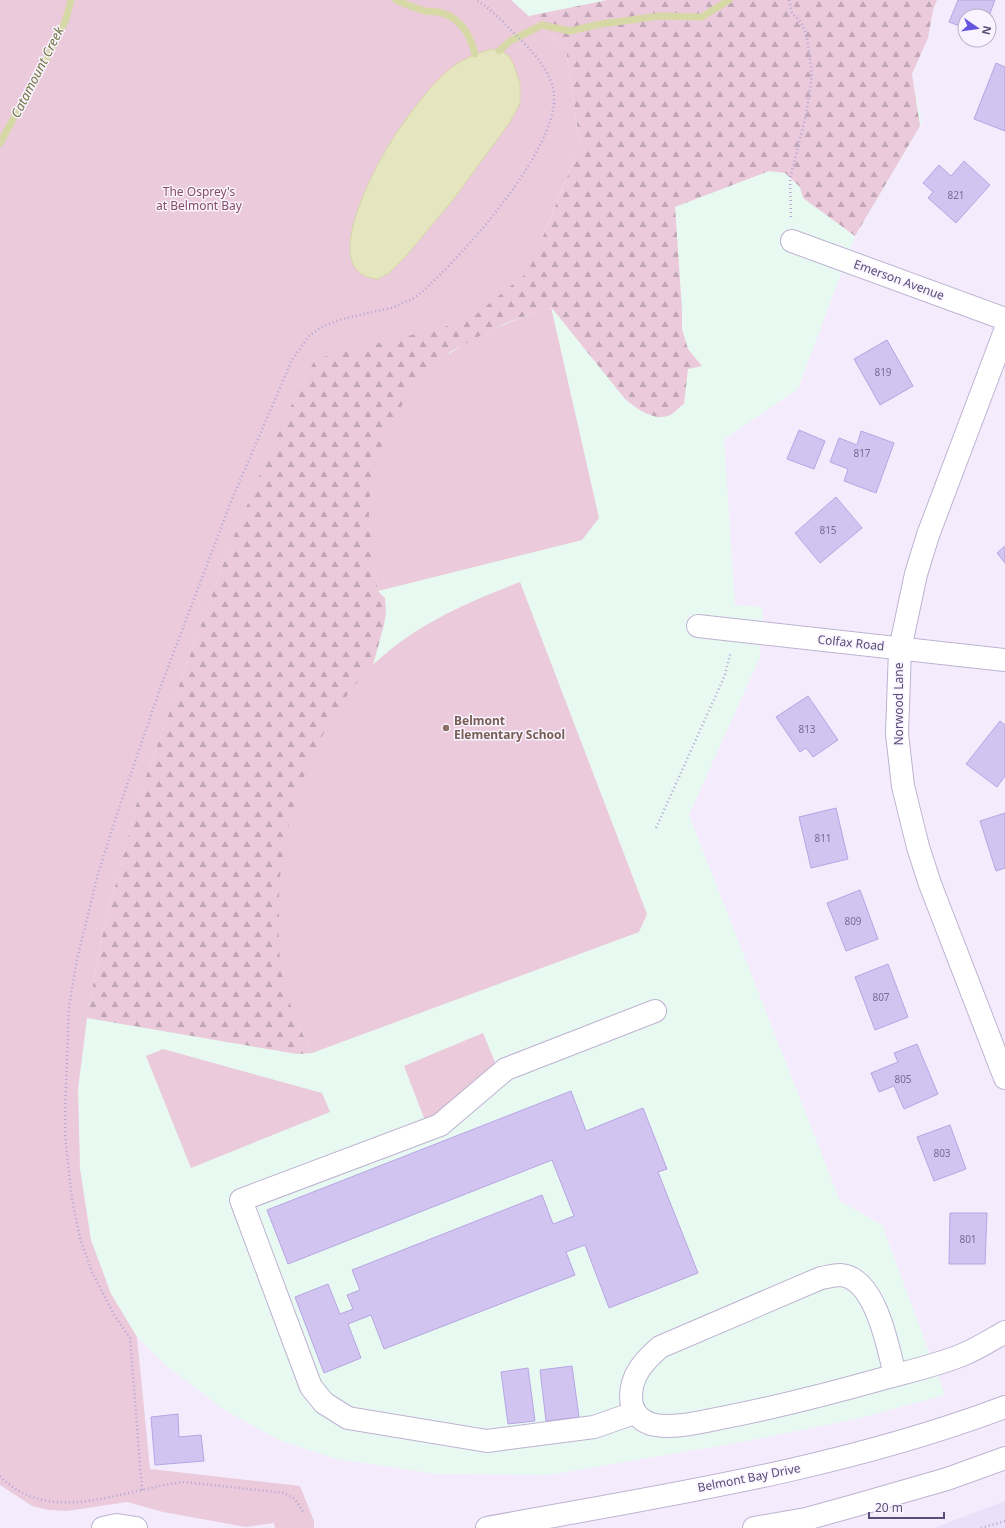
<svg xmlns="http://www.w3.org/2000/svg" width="1005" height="1528" viewBox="0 0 1005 1528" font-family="'Noto Sans',sans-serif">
  <defs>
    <pattern id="forest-firs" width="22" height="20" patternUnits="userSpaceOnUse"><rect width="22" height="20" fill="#eacadb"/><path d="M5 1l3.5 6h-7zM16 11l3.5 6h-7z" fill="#c0a6b6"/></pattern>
  </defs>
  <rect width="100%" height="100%" fill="#f4ecfc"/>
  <path fill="#ebe0f9" d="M1005 1501V1528H934Z"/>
  <path fill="#e8f9f1" d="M511 0H896L922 123 855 236 798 389 724 439 735 605 763 607 760 657 689 815 840 1201 882 1225 945 1395 856 1419 747 1441 549 1475 437 1474 337 1459 281 1441 223 1409 168 1367 137 1337 111 1294 91 1240 80 1169 78 1089 87 1018 101 940 468 321 528 272 580 145 566 50Z"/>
  <path fill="url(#forest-firs)" d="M607 0H937L933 10 928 38 912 74 920 126 855 236 803 198 800 187 785 173 769 171 675 207 682 309V329L688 349 702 366 688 369 684 404C679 407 674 414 668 416 653 421 636 408 625 399L551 307 506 323 450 352 386 438 374 473 369 518 378 591 385 598 386 612 384 625 373 665 345 699 328 728 298 1024 312 1053 297 1054 87 1018 101 940 138 798 230 545 280 426 315 359 527 256 543 236 580 145 566 50 529 16Z"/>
  <path fill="#eacadb" d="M0 0H511L566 50 580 145 528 272 468 321 315 359 281 426 230 545 138 798 101 940 87 1018 78 1089 80 1169 91 1240 111 1294 137 1337 150 1469 300 1486 314 1521V1528H275L274 1523 246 1527 163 1512 127 1502 67 1511 49 1510 32 1506 0 1485Z
    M551 307 599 518 582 540 378 591C375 567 371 543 369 519 367 461 402 383 452 352 482 332 516 319 551 307Z
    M520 582 647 914 639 932 312 1053C303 1034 293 1015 287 994 279 970 278 942 279 916 279 903 279 890 280 877 286 807 322 714 374 664 416 624 466 603 520 582Z
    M483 1033 497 1067 426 1123 404 1066Z
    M163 1049 322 1093 330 1112 191 1168 146 1056Z"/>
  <path fill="#e5e6c0" stroke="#d6d8a6" d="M493 49 503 52 509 56 514 66 520 83V103L510 122 452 201 405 257 389 273 378 279C318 275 371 176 386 150 400 126 419 100 439 79 454 63 472 54 493 49Z"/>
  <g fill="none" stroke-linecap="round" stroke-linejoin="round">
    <path stroke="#d6d8a6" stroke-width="7" d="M396 0C405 4 415 8 425 11 429 12 433 11 438 12 459 16 470 34 475 54
      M499 51 510 41 542 25 570 31 601 24 660 16 702 17 729 0
      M0 143 56 41 66 19 71 0"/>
  </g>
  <path fill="#d1c4f1" stroke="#b6a5e3" d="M958 0H995L989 16H965V28L949 22Z
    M996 63 1005 67V131L974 119Z
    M964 161 990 185 956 223 928 198 933 192 923 183 939 165 951 176Z
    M887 340 913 386 880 405 854 359Z
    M799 430 825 441 814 469 787 459Z
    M861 431 894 443 876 493 844 481 848 469 830 462 839 438 857 445Z
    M836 497 862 528 820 563 795 533Z
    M1005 546V563L997 553Z
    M808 696 838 740 813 757 806 748 800 752 776 717Z
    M1000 721 1005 725V776L997 787 966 764Z
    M836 808 848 859 811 868 799 817Z
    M1005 813V868L996 871 980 821Z
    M860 890 878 939 846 951 827 903Z
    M888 964 908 1017 875 1030 855 977Z
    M917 1044 938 1094 904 1109 894 1086 879 1092 871 1073 898 1062 894 1053Z
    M571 1091 586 1131 643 1108 667 1169 658 1172 698 1273 609 1308 585 1245 566 1252 575 1275 384 1349 371 1315 348 1324 361 1358 324 1373 295 1297 328 1284 340 1314 353 1309 347 1295 360 1290 352 1270 542 1195 553 1224 574 1216 552 1160 288 1264 267 1210Z
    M950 1125 966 1169 934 1181 917 1137Z
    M950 1213H987L985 1264H949Z
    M572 1366 579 1417 546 1421 540 1370Z
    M528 1368 535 1421 508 1424 501 1372Z
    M178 1414 179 1437 201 1435 204 1461 155 1465 151 1417Z"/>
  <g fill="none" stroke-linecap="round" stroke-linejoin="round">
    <g stroke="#bdb3d2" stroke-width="24">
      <path id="minor" d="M792 241 1005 319
        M1005 331 928 535 916 574 900 649 897 734 903 786 918 847 930 884 1005 1078
        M698 626 1005 660
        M895 1375C888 1348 876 1277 840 1275 834 1275 827 1277 821 1278L660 1347C644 1361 631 1375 631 1397 631 1410 639 1420 651 1424 671 1430 705 1421 726 1417 777 1407 828 1394 878 1380 906 1372 935 1366 962 1355 977 1349 991 1340 1005 1332
        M634 1413 594 1427 487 1441 348 1418 324 1403 311 1387 241 1200 440 1125 506 1069 655 1011
        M103 1528 117 1525 136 1528
        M487 1528C661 1496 838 1470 1005 1407
        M754 1528 806 1519 853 1506 947 1479 1005 1458"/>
    </g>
    <path stroke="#b4a6d7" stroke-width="2.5" stroke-dasharray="1 3" stroke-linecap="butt" d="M789 0 792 13 801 22 807 37 812 75 806 115 790 178 791 218
      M656 828 725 675 730 654
      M0 1476C50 1528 125 1488 185 1482L284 1493 295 1499 304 1513
      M142 1490 130 1338 114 1315 92 1272 80 1238 72 1199 65 1136V1111L69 1007 77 959 98 874 117 814 161 686 230 504 292 360 309 336 321 327 342 319 391 308 412 299 422 292C462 256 559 149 554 94 552 72 532 51 517 36 504 23 491 8 475 0
      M981 1528 1005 1521"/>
    <use href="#minor" stroke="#fff" stroke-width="22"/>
  </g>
  <circle fill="#8d6e63" stroke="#f9f3ff" stroke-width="1.5" cx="446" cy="728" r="4"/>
  <g text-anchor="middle" stroke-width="3" stroke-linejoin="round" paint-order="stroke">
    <g font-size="10" fill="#766c96">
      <text x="956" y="199">821</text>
      <text x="883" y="376">819</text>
      <text x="862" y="457">817</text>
      <text x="828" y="534">815</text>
      <text x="807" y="733">813</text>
      <text x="823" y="842">811</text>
      <text x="853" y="925">809</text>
      <text x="881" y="1001">807</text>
      <text x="903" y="1083">805</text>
      <text x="942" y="1157">803</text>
      <text x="968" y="1243">801</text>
    </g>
    <g font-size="12" fill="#894c65" stroke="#f9f3ff">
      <text x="199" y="196">The Osprey's<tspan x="199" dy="14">at Belmont Bay</tspan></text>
    </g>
    <g font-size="12" fill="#584e78" stroke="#f9f3ff">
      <text transform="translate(899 280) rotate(20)" y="4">Emerson Avenue</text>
      <text transform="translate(851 643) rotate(6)" y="4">Colfax Road</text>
      <text transform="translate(899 704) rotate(-90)" y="4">Norwood Lane</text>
      <text transform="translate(749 1478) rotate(-11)" y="4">Belmont Bay Drive</text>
    </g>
    <g font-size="12" font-weight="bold" fill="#785e54" stroke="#f9f3ff" text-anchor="start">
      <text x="454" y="725">Belmont<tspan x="454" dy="14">Elementary School</tspan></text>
    </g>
    <g font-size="13" font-style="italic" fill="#72743e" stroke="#f9f3ff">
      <text transform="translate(37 72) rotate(-63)" y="5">Catamount Creek</text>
    </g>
  </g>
  <g transform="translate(977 28) rotate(103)"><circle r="19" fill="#f9f3ff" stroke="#b9b1c9"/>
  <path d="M0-3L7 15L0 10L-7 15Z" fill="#6556e1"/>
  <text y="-6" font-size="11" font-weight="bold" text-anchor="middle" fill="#584e78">N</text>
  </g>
  <path d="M869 1512v6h75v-6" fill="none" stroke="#584e78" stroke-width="2"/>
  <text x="875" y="1512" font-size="12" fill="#584e78" stroke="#f9f3ff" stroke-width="3" paint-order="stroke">20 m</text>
</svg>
